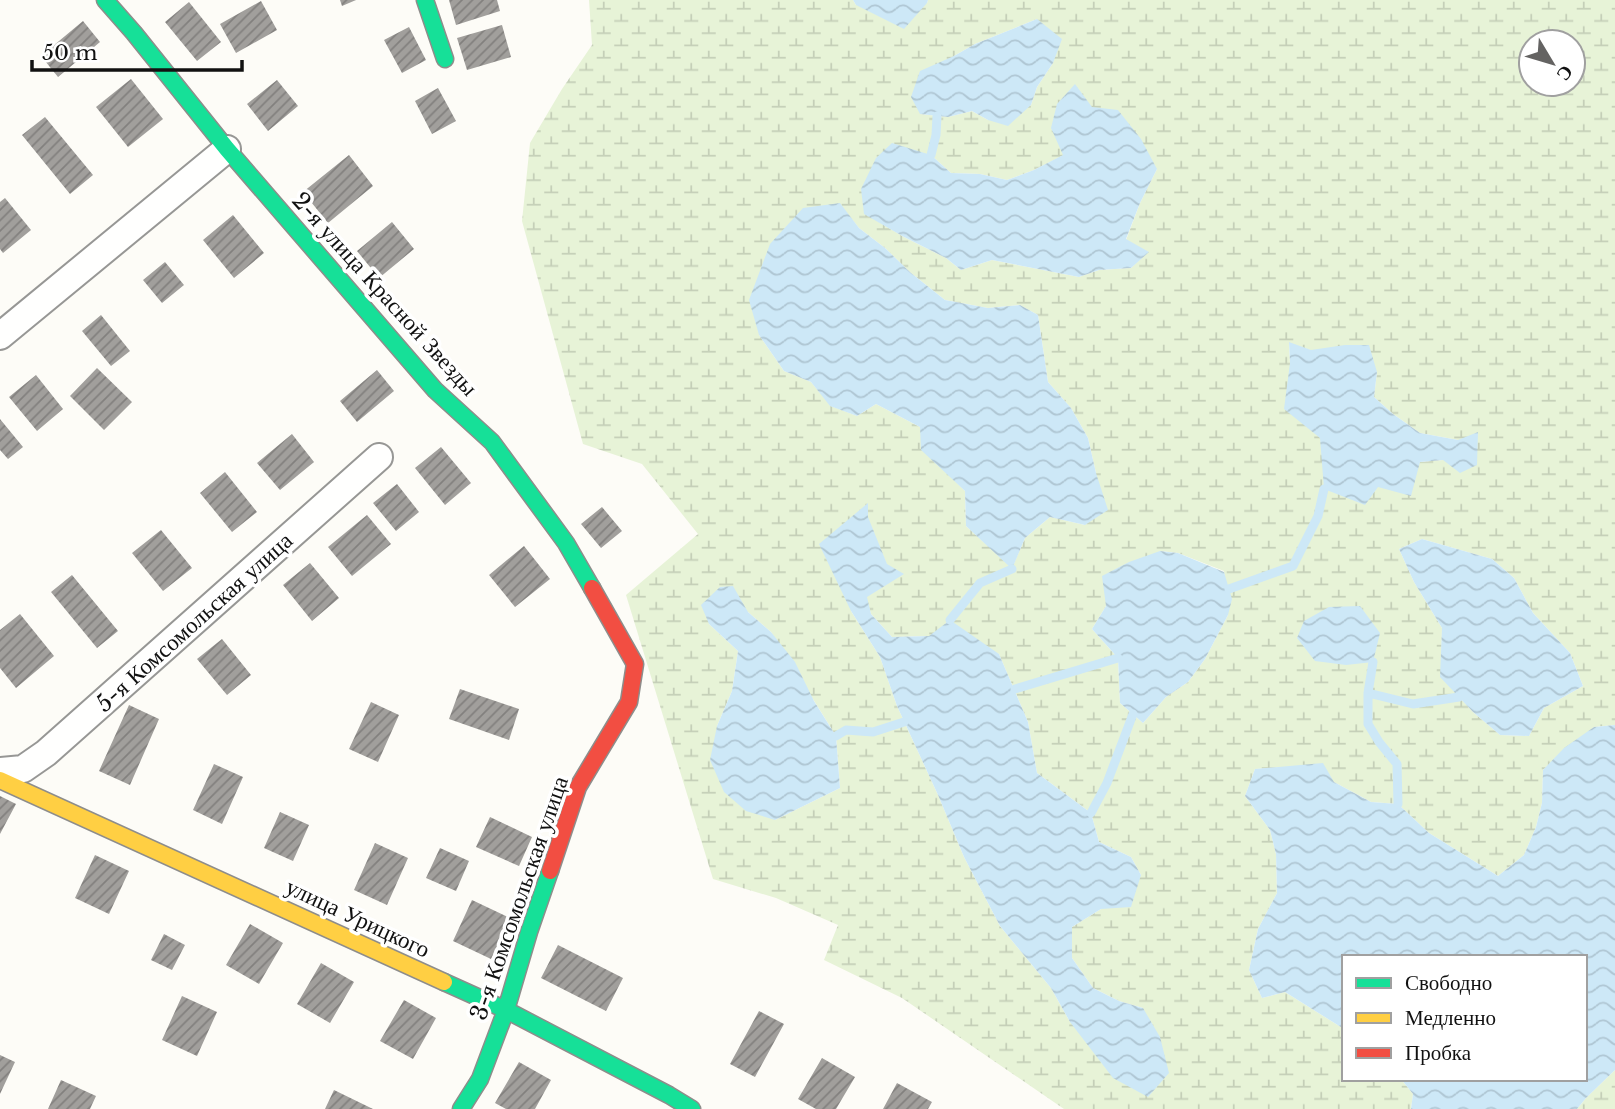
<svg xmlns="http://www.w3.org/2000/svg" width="1615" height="1109" viewBox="0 0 1615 1109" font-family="'Libre Baskerville',serif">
  <defs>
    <pattern id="wetland-marsh" width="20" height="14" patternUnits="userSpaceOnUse" patternTransform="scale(1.75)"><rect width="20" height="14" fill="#e7f3d7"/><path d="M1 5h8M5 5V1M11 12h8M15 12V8" fill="none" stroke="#c5cfb8"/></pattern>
    <pattern id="water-waves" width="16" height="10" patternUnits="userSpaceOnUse" patternTransform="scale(1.75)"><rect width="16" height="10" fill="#cde8f7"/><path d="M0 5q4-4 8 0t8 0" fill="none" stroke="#afc6d3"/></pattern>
    <pattern id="building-hatch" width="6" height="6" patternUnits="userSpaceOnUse" patternTransform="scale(1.75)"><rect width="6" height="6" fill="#a19f9c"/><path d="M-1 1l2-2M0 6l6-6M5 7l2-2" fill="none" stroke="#82807e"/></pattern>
  </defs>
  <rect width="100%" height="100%" fill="#fdfcf7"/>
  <path fill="url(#wetland-marsh)" fill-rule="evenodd" d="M589 0H853L856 5 927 3 928 0H1615V725L1594 727 1543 770 1542 803 1536 827 1524 855 1498 876 1429 833 1398 804 1371 802 1334 782 1287 767 1255 769 1245 796 1270 830 1276 854 1277 893 1258 929 1249 970 1262 998 1285 992 1344 1029V1079H1401L1413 1094 1411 1109H1064L902 998 824 960 838 925 776 898 713 879 626 595 698 534 642 464 583 444 522 221 530 143 562 89 592 45ZM1037 19 1053 63 1037 87 1031 105 988 120 972 111 948 117 920 114 954 56 975 44ZM1531 42H1573V84H1531ZM931 155 951 173 980 174 1007 180 1034 170 1064 155 1157 169 1140 203 1126 240 1148 252 1131 268 1099 270 1079 277 992 260 961 270 946 258 904 237 864 213ZM839 203 859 228 885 248 911 273 945 300 988 308 1020 305 1038 315 1048 382 1071 408 1088 438 1096 473 1085 525 1050 517 1025 538 1012 568 966 526 965 491 950 476 920 427 876 404 857 416 831 406 811 382 784 371 759 335ZM1289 343 1377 372 1374 397 1393 414 1420 433 1458 440 1443 460 1420 462 1378 487 1320 438 1290 363ZM867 517 887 565 866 597 871 614 892 637 929 636 999 654 1028 722 1037 773 1091 813 1099 842 1131 857 1141 875 1101 909 1072 927V958L1093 988 1119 1001 1143 1008 1070 1022 1051 988 1000 926 964 857 938 795 897 706 880 657 851 611ZM1422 539 1492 559 1514 578 1533 613 1570 653 1583 686 1544 708 1529 736 1500 735 1473 712 1441 677 1442 628 1414 582 1399 549ZM1160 551 1178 553 1224 571 1228 615 1205 659 1188 682 1166 697 1143 723 1120 703 1118 658 1092 629 1106 606ZM748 612 771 632 836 736 840 788 775 820 717 726 732 691 738 651 709 624Z
    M1615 1070V1109H1577L1586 1098Z"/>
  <path fill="url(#water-waves)" d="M853 0H928L927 3 904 29 856 5Z
    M1037 19 1062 39 1053 63 1037 87 1031 105 1008 126 988 120 972 111 948 117 920 114 911 97 920 71 954 56 975 44Z
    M1075 84 1092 107 1118 110 1141 139 1157 169 1140 203 1126 239 1149 252 1131 268 1099 270 1079 277 992 260 961 270 946 258 904 237 864 214 861 189 876 158 892 143 931 155 951 173 980 174 1007 180 1034 170 1063 155 1051 128 1057 104Z
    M840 203 859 228 885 248 911 273 945 300 988 308 1020 305 1038 315 1048 382 1071 408 1088 438 1096 473 1108 510 1085 525 1050 517 1025 538 1012 569 966 526 965 491 921 450 920 427 876 404 857 416 830 406 811 382 784 371 759 335 749 300 770 244 803 208Z
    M1289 342 1311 350 1345 345H1369L1377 372 1374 397 1393 414 1420 433 1458 440 1478 432 1477 465 1460 473 1443 460 1420 462 1411 496 1378 487 1365 505 1324 489 1320 438 1284 409 1290 363Z
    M868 503V517L887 564 904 574 867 597 871 614 892 637 929 636 950 620 999 654 1028 722 1037 773 1091 813 1099 842 1131 857 1141 875 1131 907 1101 909 1072 927V958L1093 988 1119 1001 1143 1008 1160 1037 1169 1073 1148 1097 1113 1078 1070 1022 1051 988 1000 926 964 857 938 795 897 706 880 657 851 611 819 544Z
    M1422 539 1492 559 1514 578 1533 613 1570 653 1583 686 1544 708 1529 736 1500 735 1473 712 1440 677 1442 628 1414 582 1399 549Z
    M1160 551 1178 553 1224 572 1232 599 1228 615 1205 659 1188 682 1166 697 1143 723 1120 703 1118 658 1092 629 1106 606 1102 576 1129 562Z
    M733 586 748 612 771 632 795 662 814 701 836 736 840 788 775 820 746 811 724 792 710 760 717 726 732 691 738 651 709 624 701 605 720 587Z
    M1360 606 1380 633 1373 662 1346 665 1315 661 1297 638 1304 621 1329 607Z
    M1615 725V1070L1586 1098 1577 1109H1411L1413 1094 1401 1079H1585V957H1344V1029L1285 992 1262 998 1249 970 1258 929 1277 893 1276 854 1270 830 1245 796 1255 769 1323 763 1334 782 1371 802 1398 804 1429 833 1498 876 1524 855 1536 827 1542 803 1543 770 1564 748 1594 727Z"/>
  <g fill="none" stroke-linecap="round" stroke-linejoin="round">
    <path stroke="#cde8f7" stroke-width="9" d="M931 155 936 135 937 116
      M1229 589 1293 566 1318 516 1324 489
      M950 620 980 583 1012 569
      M1373 662 1368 693V724L1379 742 1397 764 1398 804
      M1015 689 1118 658
      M1368 693 1413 704 1459 697
      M836 736 846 730 873 732 904 722
      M1091 813 1107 783 1133 714"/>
  </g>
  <path fill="url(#building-hatch)" d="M340 0H356L342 6Z
    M449 0H497L500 11 456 25Z
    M261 1 277 30 236 53 220 24Z
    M189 2 221 42 197 61 165 22Z
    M83 21 100 42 58 77 41 56Z
    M502 25 511 57 467 70 457 38Z
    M409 27 426 60 402 73 384 40Z
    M131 79 163 119 128 147 96 107Z
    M277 80 298 106 268 131 247 104Z
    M438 88 456 121 432 134 415 101Z
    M45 117 93 175 70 194 22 135Z
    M349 155 373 186 328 223 303 192Z
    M5 198 31 230 3 253 0 249V202Z
    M233 215 264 253 234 278 203 240Z
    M392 222 414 249 379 278 357 251Z
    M165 262 184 285 162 303 143 280Z
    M101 315 130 351 111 366 82 331Z
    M97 368 132 402 104 430 70 396Z
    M377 370 394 391 357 422 340 401Z
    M36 375 63 409 37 431 9 397Z
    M0 419 23 447 8 459 0 450Z
    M292 434 314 462 280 490 257 463Z
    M441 447 471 483 445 505 415 468Z
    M225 472 257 512 232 532 200 493Z
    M397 484 419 512 396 531 373 503Z
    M602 507 622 531 601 548 581 524Z
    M367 515 391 544 352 576 328 547Z
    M161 530 192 568 163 591 132 553Z
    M524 546 550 579 515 607 489 575Z
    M310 563 339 598 312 621 283 585Z
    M72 575 118 631 97 648 51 592Z
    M20 614 54 656 16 688 0 668V630Z
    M222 639 251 675 227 695 197 659Z
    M460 689 519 709 509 740 449 719Z
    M371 702 399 715 378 762 349 749Z
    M129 705 159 719 130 785 99 771Z
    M214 764 243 777 222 824 193 810Z
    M0 796 16 804 0 834Z
    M280 812 309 825 293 861 264 848Z
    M490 817 532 837 519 866 476 847Z
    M375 843 408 858 387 905 354 890Z
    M440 848 469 861 456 891 426 878Z
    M95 855 129 871 109 914 75 898Z
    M472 900 510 918 491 959 453 941Z
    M250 924 283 943 259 984 226 965Z
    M164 934 185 945 172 970 151 960Z
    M558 945 623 978 606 1011 541 978Z
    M321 963 354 982 330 1023 297 1004Z
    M182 996 217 1012 197 1056 162 1040Z
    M404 1000 436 1018 413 1059 380 1041Z
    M759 1011 784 1024 755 1077 730 1064Z
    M0 1055 15 1062 0 1094Z
    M822 1058 855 1077 836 1109H816L798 1099Z
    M519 1062 551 1080 535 1109H506L495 1103Z
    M61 1080 96 1096 90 1109H48Z
    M897 1083 932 1102 928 1109H883Z
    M334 1090 373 1109H325Z"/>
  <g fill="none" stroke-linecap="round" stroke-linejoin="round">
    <g stroke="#979795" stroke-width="30">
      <path id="street" d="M0 336 227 149
        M0 771 23 769 46 753 379 457"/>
    </g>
    <g stroke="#8e8d8b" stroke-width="19">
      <path id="fast" d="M105 0 134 33 227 149 435 390 492 442 566 543 592 588
        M425 0 445 59
        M444 982 506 1010 669 1095 692 1109
        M461 1109 480 1079 506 1010 529 932 550 871"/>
    </g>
    <g stroke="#8e8d8b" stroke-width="19">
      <path id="slow" d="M0 780 444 982"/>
    </g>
    <g stroke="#8e8d8b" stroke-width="19">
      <path id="jam" d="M550 871 578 787 629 702 635 664 592 588"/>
    </g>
    <use href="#street" stroke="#fffffe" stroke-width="26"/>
    <use href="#fast" stroke="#16e098" stroke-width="16"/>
    <use href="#slow" stroke="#ffcf43" stroke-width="16"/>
    <use href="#jam" stroke="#f24e42" stroke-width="16"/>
  </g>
  <g text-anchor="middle" stroke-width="7" stroke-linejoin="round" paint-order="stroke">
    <g font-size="23" fill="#111" stroke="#fff">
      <text transform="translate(385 294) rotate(48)" y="8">2-я улица Красной Звезды</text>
      <text transform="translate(194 622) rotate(-42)" y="8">5-я Комсомольская улица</text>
      <text transform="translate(519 898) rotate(-71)" y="8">3-я Комсомольская улица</text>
      <text transform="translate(358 918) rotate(25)" y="8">улица Урицкого</text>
    </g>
  </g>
  <rect x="1342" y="955" width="245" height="126" fill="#ffffff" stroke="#a0a0a0" stroke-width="2"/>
  <rect x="1356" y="978" width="35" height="10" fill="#16e098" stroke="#a0a0a0" stroke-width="2"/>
  <text x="1405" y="990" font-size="21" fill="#111111">Свободно</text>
  <rect x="1356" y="1013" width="35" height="10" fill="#ffcf43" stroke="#a0a0a0" stroke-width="2"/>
  <text x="1405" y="1025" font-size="21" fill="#111111">Медленно</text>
  <rect x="1356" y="1048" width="35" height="10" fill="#f24e42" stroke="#a0a0a0" stroke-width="2"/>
  <text x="1405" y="1060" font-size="21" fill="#111111">Пробка</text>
  <g transform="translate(1552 63) rotate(128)"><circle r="33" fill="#ffffff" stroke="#a0a0a0" stroke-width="2"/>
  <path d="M0-5L12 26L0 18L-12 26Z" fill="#646362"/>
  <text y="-10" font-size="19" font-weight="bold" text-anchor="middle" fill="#111111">С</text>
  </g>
  <path d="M32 60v10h210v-10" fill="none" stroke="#111111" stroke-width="3.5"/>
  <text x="42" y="60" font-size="21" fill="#111111" stroke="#ffffff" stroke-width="5" paint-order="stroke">50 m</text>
</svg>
